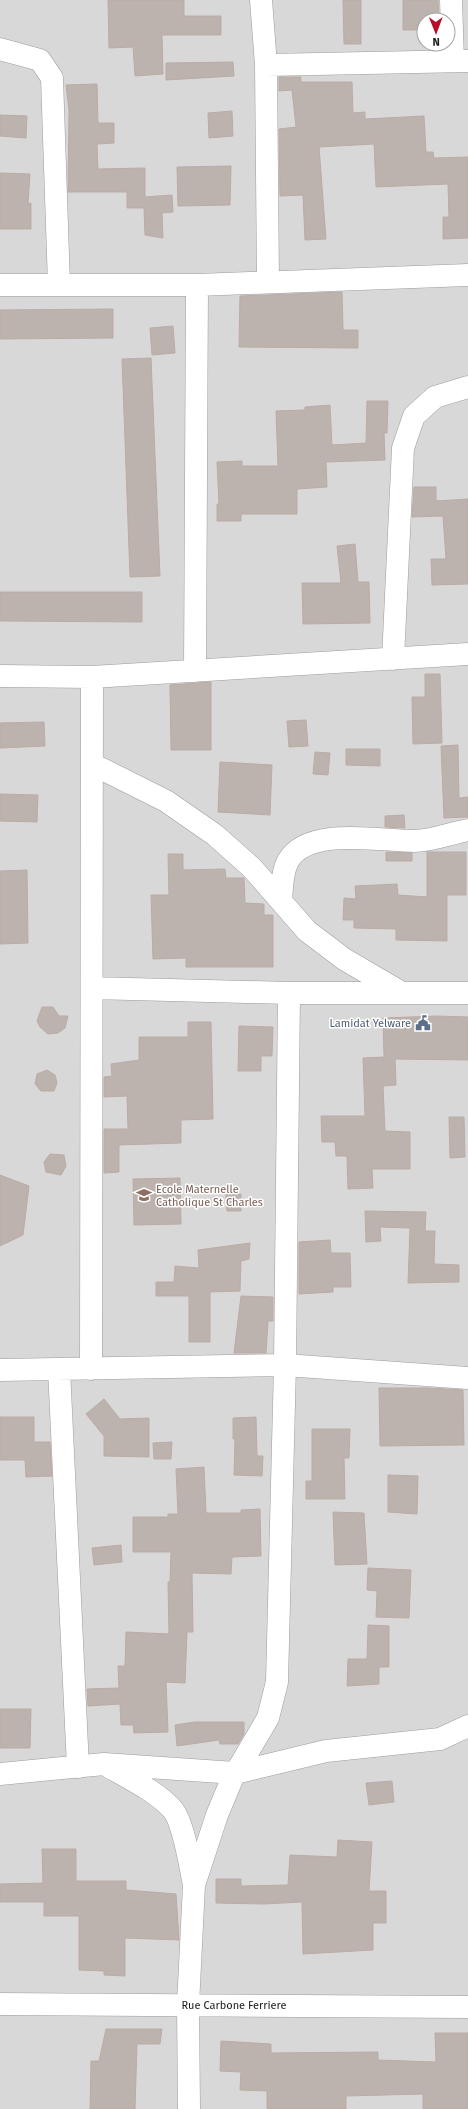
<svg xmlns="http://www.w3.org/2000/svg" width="468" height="2109" viewBox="0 0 468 2109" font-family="'Fira Sans',sans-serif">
  <rect width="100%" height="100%" fill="#ece7e1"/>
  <path fill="#d9d8d8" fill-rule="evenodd" d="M0 0H468V2109H0ZM424 20H448V44H424Z"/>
  <path fill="#bcb2ae" stroke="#bcaba5" d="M108 0H184V16H221V35H162L163 74 135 76 133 47 109 48Z
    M343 0H361V44H344Z
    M403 0H438L439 20H424V30H403Z
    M233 62 234 76 166 80V63Z
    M279 77H301V82H352L353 113 365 112V119L424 116 426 152H433L434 158 468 157V238L443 239V217H449L448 184 376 187 374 144 319 147 326 239 305 240 303 195 280 196 279 129 296 127 292 90 279 91Z
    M97 84 98 123H114V143L97 144 98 169 145 168V197L172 195 173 212 162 213 163 238 145 235 144 208H127V192H68L69 110 66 85Z
    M232 111 233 136 209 138 208 113Z
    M0 115 27 116 26 138 0 136Z
    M231 166 230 205 178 206 177 167Z
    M0 173 30 174 28 204 31 203V229H0Z
    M342 292 343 330H358V348L239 347 240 296Z
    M113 309V338L0 339V310Z
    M173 326 175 353 152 355 150 328Z
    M151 358 160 576 130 577 122 359Z
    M367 401H388L387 433H384L385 460 326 462 327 487 297 489V514H241V521H217V504H219L217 462 242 461V466H278L276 411 305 410V407L330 405 332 445 366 443Z
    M414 487H436V501L468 499V584L432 585 431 559H446L443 516 412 517Z
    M355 544 358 582H369L370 623 303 624 302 583H341L337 546Z
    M0 592H142V622L0 621Z
    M425 674H440L442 743 413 744 412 697H425Z
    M211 682V750H171L170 685Z
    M306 720 308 746 289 747 287 721Z
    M44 722 45 746 0 748V723Z
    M458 745 459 798 468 797V817L444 818 441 746Z
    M346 749H380V766L346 765Z
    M315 752 330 753 328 775 313 774Z
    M220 762 272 765 270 815 218 812Z
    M0 794 38 795 37 822 0 821Z
    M404 815 405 828 385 827V816Z
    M386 852 412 853V861H386Z
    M427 852H466V895H447V941L396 940V929L354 928V920H343L344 898 356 899 355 886 397 884 398 895 427 897Z
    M168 854H183V870L225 869 226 878H244L245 903 264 904V915H273V967H186V958L153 959 151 895H169Z
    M27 870 28 943 0 944V871Z
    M42 1007H53L59 1016H68L65 1028 58 1033 48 1034 40 1027 37 1021Z
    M437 1016 468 1017V1060L395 1059 396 1085 383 1086 385 1131 410 1132V1169H372L373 1188 348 1189 347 1156H336L335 1142H322L321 1116H365L363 1058 384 1057 383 1018Z
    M188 1022H211L213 1119 181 1120V1143L119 1145V1172L104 1173V1129H128L127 1096 104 1097V1077L112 1076 111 1064 139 1060V1037H188Z
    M239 1026 273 1027 272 1056H261V1071H238Z
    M47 1070 55 1075 57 1083 54 1091H41L35 1084 37 1074Z
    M449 1117H464L465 1157 450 1158Z
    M50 1154 64 1155 66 1166 61 1175 46 1172 44 1162Z
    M0 1175 29 1186 23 1235 0 1246Z
    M180 1178 181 1224 134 1225 133 1179Z
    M226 1194H241V1211H227Z
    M365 1211 426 1212 425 1231H435L434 1264 459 1265V1282L408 1283 410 1228 380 1227 381 1241 366 1242Z
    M330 1240 331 1253H350L351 1287H333V1292L299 1294V1242Z
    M250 1243 249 1259 241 1261 240 1291 210 1292V1342H189V1296H156V1282H174L175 1266 199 1268 198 1250Z
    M241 1296 273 1297V1321H268L266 1353H234Z
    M379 1388H428L463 1390 464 1445 380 1446Z
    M104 1399 120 1419 149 1418V1457L104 1456V1436L86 1414Z
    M0 1417H34V1442H50L52 1476 26 1477 25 1460H0Z
    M256 1417 257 1456H263L262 1476 234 1475 235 1439H233V1418Z
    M312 1429H350L349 1458H344L345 1499H306V1481H312Z
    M172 1442 171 1459H154L153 1443Z
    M204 1467 206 1513H241V1510L260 1509 261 1556 232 1557 231 1574 192 1573 193 1632H187L185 1683 166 1682 168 1732 134 1733 133 1725H121L120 1704 88 1706 87 1689 119 1688 118 1666H125L126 1632 169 1634 168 1582H170L171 1552H133V1517H168V1514H178L176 1469Z
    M388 1475 418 1476 417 1514 388 1512Z
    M333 1512 364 1513 367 1564 335 1565Z
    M121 1545 122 1562 94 1565 92 1548Z
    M368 1568 411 1570 409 1618 376 1617 377 1591 367 1590Z
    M368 1625 389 1626V1667H379V1684L347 1686 348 1659H367Z
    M0 1709H31L30 1748H0Z
    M195 1722H244V1734L238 1744H220L219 1740 177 1746 175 1725Z
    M392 1781 394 1802 369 1805 366 1783Z
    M338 1840 372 1842 369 1891H386V1923H373V1950L303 1954 302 1902 264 1904 216 1903V1879H241V1886L288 1885 290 1855 337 1857Z
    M42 1849H76V1881H126V1890L176 1894 179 1940 125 1938V1976L104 1975V1971L79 1970V1916H44V1902H0V1884L43 1883Z
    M106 2029H162L160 2044H137L135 2109H90L91 2061H99Z
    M435 2033H468V2109H423V2094L346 2096V2109H267V2091L240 2090 241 2072 220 2071 221 2041 271 2044V2053L378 2052V2060L436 2062Z"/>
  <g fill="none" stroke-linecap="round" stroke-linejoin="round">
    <g stroke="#9c9c9c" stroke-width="23">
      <path id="minor" d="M261 0 266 65 268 282
        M451 0 453 61
        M0 49 40 60 52 78 59 285
        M266 65 468 61
        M0 285H197L468 275
        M393 659 403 448 414 416 435 397 468 387
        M195 671 197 285
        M0 676 92 677 468 654
        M92 764 166 801 215 835 252 868 307 931 344 959 402 993
        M281 900C282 888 282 872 288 861 308 826 380 841 414 841 433 841 450 833 468 830
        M92 988 289 993H468
        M59 1369 78 1767
        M91 1369 92 677
        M0 1370 285 1365 468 1378
        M106 1765C126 1777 158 1792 173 1810 184 1824 190 1866 194 1885
        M0 1774 104 1764 235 1773 326 1751 440 1739 468 1726
        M0 2004 468 2007
        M189 2109 188 2005 194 1885 217 1815 232 1779 268 1718 277 1682 285 1365 289 993"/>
    </g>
    <use href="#minor" stroke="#fff" stroke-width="22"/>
  </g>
  <defs>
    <g id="civic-bare" transform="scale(1.2)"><path d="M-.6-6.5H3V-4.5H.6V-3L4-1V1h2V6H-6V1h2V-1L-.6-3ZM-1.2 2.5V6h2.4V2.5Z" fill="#5c6f8a" stroke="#fff" stroke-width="2.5" paint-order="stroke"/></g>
    <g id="school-bare" transform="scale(1.2)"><path d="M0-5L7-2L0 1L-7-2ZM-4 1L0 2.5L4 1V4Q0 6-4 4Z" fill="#8d6e63" stroke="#fff" stroke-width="2.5" paint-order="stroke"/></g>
  </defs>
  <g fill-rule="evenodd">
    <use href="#civic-bare" x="423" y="1023"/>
    <use href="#school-bare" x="144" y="1195"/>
  </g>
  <g text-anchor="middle" stroke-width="3" stroke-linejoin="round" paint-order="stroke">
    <g font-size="11" fill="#4e5e75" stroke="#fff" text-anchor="end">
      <text x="411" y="1027">Lamidat Yelware</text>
    </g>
    <g font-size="11" fill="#785e54" stroke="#fff" text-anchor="start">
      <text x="156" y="1193">Ecole Maternelle<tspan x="156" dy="13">Catholique St Charles</tspan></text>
    </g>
    <g font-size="11" fill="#1b1b1b" stroke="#fff">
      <text x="234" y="2009">Rue Carbone Ferriere</text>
    </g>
  </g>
  <g transform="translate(436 32) rotate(179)"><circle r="19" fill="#ffffff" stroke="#a4a4a4"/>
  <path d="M0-3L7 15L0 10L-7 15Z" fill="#b80e27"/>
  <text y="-6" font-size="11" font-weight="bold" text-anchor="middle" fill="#1b1b1b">N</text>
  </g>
</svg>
